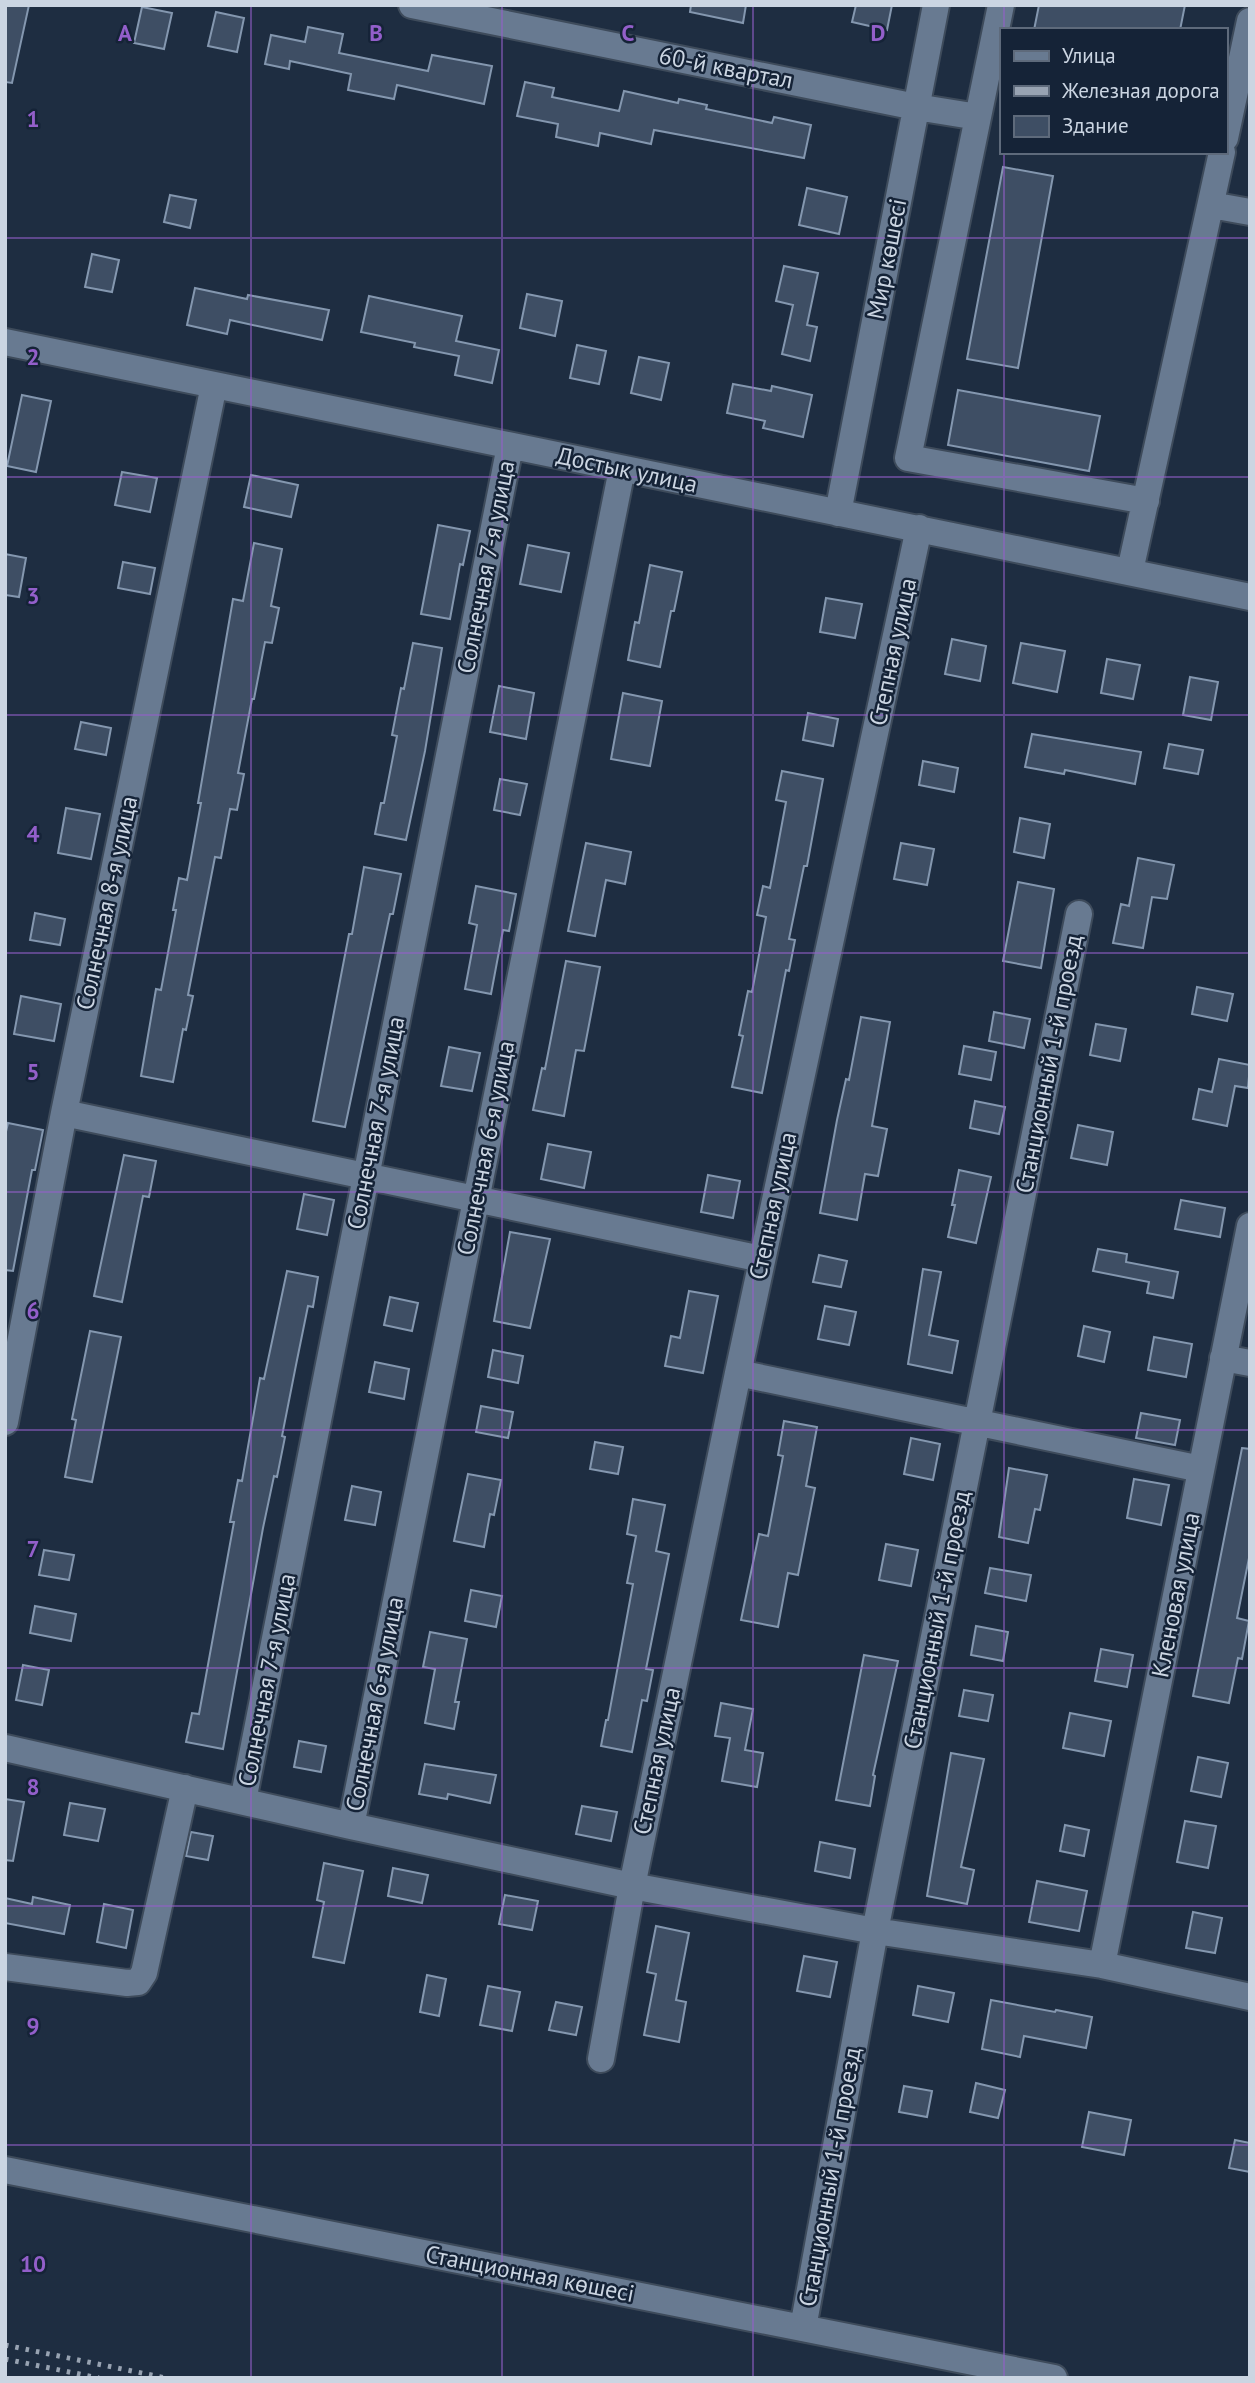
<svg xmlns="http://www.w3.org/2000/svg" width="1255" height="2383" viewBox="0 0 1255 2383" font-family="'PT Sans',sans-serif">
  <rect width="100%" height="100%" fill="#1e2d41"/>
  <path fill="#3e4e64" stroke="#8497af" stroke-width="2" d="M5 5H29L12 83 5 82Z
    M691 5H746L743 23 690 12Z
    M856 5H892L887 30 852 22Z
    M1039 5H1185L1180 30H1034Z
    M142 7 172 13 164 49 134 43Z
    M216 12 244 18 237 52 208 46Z
    M308 27 343 34 339 53 428 71 432 55 492 66 484 104 397 85 394 99 348 90 351 74 290 61 289 69 265 64 271 35 305 42Z
    M525 82 554 88 552 97 619 111 624 91 678 103 679 99 707 105 706 109 772 123 774 117 811 125 804 158 654 130 651 144 600 133 598 146 556 137 558 124 517 116Z
    M1003 167 1053 176 1018 368 967 359Z
    M807 188 847 197 839 234 799 225Z
    M170 195 196 200 190 228 164 222Z
    M92 254 119 260 112 292 85 287Z
    M784 266 818 273 807 325 817 327 810 361 782 354 793 305 776 301Z
    M195 288 247 299 248 295 329 310 322 340 230 320 227 334 187 325Z
    M527 294 562 301 555 336 520 328Z
    M369 296 462 316 456 341 499 350 492 383 455 375 459 356 414 347 415 343 361 332Z
    M577 345 606 351 599 384 570 378Z
    M639 357 669 363 661 400 631 393Z
    M733 384 771 391 772 386 812 395 803 437 763 428 765 421 727 413Z
    M958 390 1100 416 1089 471 948 445Z
    M22 395 51 401 36 472 7 466Z
    M122 472 157 478 150 512 115 505Z
    M251 475 298 485 291 517 244 507Z
    M438 525 470 531 463 565 460 564 450 619 421 614Z
    M254 543 282 549 271 606 279 608 272 643 265 642 254 699H252L238 773 244 774 237 810 230 809 221 858 215 857 188 995 193 996 186 1030 183 1029 173 1082 141 1076 156 989 161 990 176 910H173L179 878 187 880 201 803H198L233 599 243 601Z
    M528 545 569 553 561 592 520 584Z
    M5 554 26 558 19 597 5 595Z
    M123 562 155 568 150 594 118 588Z
    M650 565 682 572 674 611H671L660 667 628 660 635 622 639 623Z
    M826 598 862 604 855 638 820 632Z
    M952 639 986 646 980 681 945 674Z
    M413 643 442 648 425 751 406 840 375 834 381 803H384L397 736 392 735 401 688 404 689Z
    M1021 643 1065 651 1057 692 1013 683Z
    M1107 659 1140 665 1133 699 1101 693Z
    M1190 677 1218 682 1211 720 1183 715Z
    M499 686 534 693 526 739 490 732Z
    M623 693 662 701 650 766 611 759Z
    M808 713 838 719 833 746 803 740Z
    M81 722 111 728 106 755 75 749Z
    M1032 734 1141 752 1135 784 1065 770 1064 774 1025 767Z
    M1169 744 1203 750 1198 774 1164 768Z
    M923 761 958 768 954 792 919 785Z
    M782 771 823 779 807 866H804L789 939 795 940 789 971 786 970 762 1093 732 1087 743 1036 739 1035 748 991 752 992 766 917 757 915 763 886 770 888 786 802 776 800Z
    M500 779 527 784 520 815 494 810Z
    M66 808 100 814 91 859 58 853Z
    M1020 818 1050 824 1044 858 1014 852Z
    M586 843 631 852 625 884 606 880 595 936 568 931Z
    M901 843 934 849 927 885 894 879Z
    M1138 858 1174 865 1167 899 1152 897 1143 948 1113 943 1121 904 1129 906Z
    M364 867 401 874 393 914H390L345 1127 313 1121 349 934H352Z
    M1018 882 1054 889 1041 968 1003 961Z
    M476 886 516 894 509 931 503 930 491 994 465 989 477 925 469 923Z
    M35 913 65 919 60 945 30 940Z
    M566 961 600 967 584 1051 576 1050 564 1116 533 1110 542 1068 545 1069Z
    M1197 987 1233 994 1227 1021 1192 1014Z
    M21 996 61 1004 54 1041 14 1034Z
    M994 1012 1030 1019 1024 1048 989 1041Z
    M861 1017 890 1022 872 1126 887 1129 878 1176 865 1174 857 1220 820 1213 837 1120 846 1079 849 1080Z
    M1096 1024 1126 1029 1120 1061 1090 1055Z
    M964 1046 996 1052 991 1080 959 1074Z
    M449 1047 480 1053 472 1091 441 1086Z
    M1219 1059 1250 1065 1248 1088 1235 1086 1227 1126 1193 1119 1199 1089 1212 1092Z
    M975 1101 1005 1107 999 1134 970 1128Z
    M8 1123 43 1130 35 1170H32L13 1271 5 1270V1136Z
    M1078 1125 1113 1132 1107 1165 1071 1158Z
    M548 1144 591 1152 584 1188 541 1179Z
    M124 1155 156 1161 149 1197 143 1196 122 1302 94 1296Z
    M959 1170 991 1177 976 1243 948 1237 955 1205H952Z
    M708 1175 740 1181 733 1218 701 1212Z
    M304 1194 334 1200 327 1235 297 1229Z
    M1181 1200 1225 1208 1220 1237 1175 1229Z
    M510 1232 550 1239 530 1328 494 1321Z
    M1098 1249 1127 1254 1126 1262 1178 1272 1173 1298 1147 1293 1149 1282 1093 1271Z
    M819 1255 847 1261 841 1287 813 1282Z
    M923 1269 941 1272 929 1335 958 1341 952 1373 908 1364Z
    M287 1271 318 1277 313 1307 308 1306 296 1365 282 1436 285 1437 277 1477 274 1476 263 1528 223 1749 186 1742 192 1713 199 1714 234 1522H230L238 1480 242 1481 260 1378 264 1379Z
    M689 1291 718 1296 703 1373 665 1366 671 1336 680 1338Z
    M390 1297 418 1303 412 1331 384 1325Z
    M825 1306 856 1312 849 1345 818 1339Z
    M1084 1326 1110 1332 1104 1362 1078 1356Z
    M90 1331 121 1337 92 1482 65 1477 76 1420 72 1419Z
    M1154 1337 1192 1344 1186 1377 1148 1370Z
    M493 1350 523 1356 518 1383 488 1377Z
    M375 1362 409 1369 404 1399 369 1392Z
    M481 1406 513 1412 508 1438 476 1432Z
    M1141 1413 1180 1420 1175 1445 1136 1438Z
    M784 1421 817 1427 806 1486 815 1488 798 1575 788 1573 778 1627 741 1620 759 1534 768 1536 783 1456 778 1455Z
    M911 1438 940 1444 933 1480 904 1474Z
    M595 1442 623 1447 618 1474 590 1469Z
    M1242 1448 1250 1449V1553L1237 1618 1249 1621 1242 1659 1238 1658 1229 1703 1193 1696Z
    M1009 1468 1047 1475 1040 1510 1035 1509 1028 1543 999 1537Z
    M468 1474 501 1480 494 1515 490 1514 484 1547 454 1541Z
    M1134 1479 1169 1485 1161 1525 1127 1518Z
    M352 1486 381 1492 375 1525 345 1520Z
    M633 1499 665 1505 656 1551 669 1554 646 1669 653 1670 647 1701 642 1700 632 1752 601 1746 606 1720H608L633 1584 627 1583 636 1536 627 1534Z
    M886 1544 918 1550 911 1586 879 1580Z
    M44 1550 74 1555 69 1580 39 1575Z
    M990 1568 1031 1575 1026 1601 985 1593Z
    M471 1590 502 1596 496 1627 465 1621Z
    M35 1606 76 1614 71 1641 30 1633Z
    M976 1626 1008 1632 1003 1661 971 1655Z
    M430 1632 467 1639 455 1702H459L454 1729 425 1723 435 1669 423 1667Z
    M1101 1649 1133 1655 1127 1687 1095 1681Z
    M864 1655 898 1661 873 1775 875 1776 870 1806 836 1800Z
    M23 1665 49 1670 42 1705 16 1700Z
    M964 1690 993 1695 988 1721 959 1716Z
    M721 1703 753 1709 745 1750 763 1753 757 1787 722 1781 730 1738 715 1736Z
    M1070 1713 1111 1721 1104 1756 1063 1748Z
    M299 1741 326 1746 321 1772 294 1767Z
    M951 1753 984 1759 961 1867 974 1870 967 1904 927 1896Z
    M1198 1757 1228 1763 1221 1797 1191 1791Z
    M425 1764 496 1775 490 1803 448 1794 447 1799 419 1794Z
    M5 1799 24 1802 13 1861 5 1860Z
    M70 1803 105 1809 98 1841 64 1835Z
    M582 1806 617 1812 611 1841 576 1834Z
    M1185 1821 1216 1826 1208 1868 1177 1862Z
    M1065 1825 1089 1830 1084 1856 1060 1851Z
    M191 1832 213 1836 208 1860 186 1856Z
    M820 1842 855 1849 850 1878 815 1871Z
    M324 1863 363 1871 344 1963 313 1957 324 1902 317 1900Z
    M393 1868 428 1875 422 1903 388 1896Z
    M1037 1881 1087 1891 1079 1931 1029 1922Z
    M505 1895 538 1901 532 1930 499 1924Z
    M33 1897 70 1905 64 1934 5 1923V1898L32 1904Z
    M104 1904 133 1910 126 1948 97 1942Z
    M1193 1912 1222 1918 1215 1953 1186 1948Z
    M656 1926 689 1933 676 2000 686 2002 679 2042 644 2035 656 1974 647 1972Z
    M804 1956 837 1962 830 1997 797 1991Z
    M427 1975 446 1979 439 2016 420 2012Z
    M488 1986 520 1992 512 2031 480 2025Z
    M918 1986 954 1993 948 2022 913 2015Z
    M991 2000 1055 2012 1056 2010 1092 2017 1086 2048 1024 2036 1020 2057 982 2049Z
    M556 2002 582 2007 576 2035 549 2030Z
    M976 2083 1005 2090 998 2118 970 2112Z
    M904 2086 932 2091 927 2117 899 2112Z
    M1089 2112 1131 2120 1124 2155 1082 2147Z
    M1235 2140 1250 2143V2172L1229 2168Z"/>
  <g fill="none" stroke-linecap="round" stroke-linejoin="round">
    <g stroke="#3e4b5b" stroke-width="30">
      <path id="minor" d="M412 5 916 107 978 117
        M1001 5 908 458 1146 501
        M1225 138 1250 21
        M1211 205 1250 212
        M5 342 1250 597
        M838 513 936 5
        M1130 571 1222 152
        M64 1113 762 1259
        M1223 1358 1250 1363
        M738 1373 1201 1469
        M5 1422 64 1113 214 385
        M5 1748 351 1826 632 1886 875 1931 1102 1965 1250 1997
        M243 1801 510 446
        M351 1826 622 469
        M1102 1965 1250 1226
        M5 1967 127 1983 138 1982 144 1973 185 1788
        M601 2059 632 1886 738 1373 919 528
        M5 2170 1054 2378
        M803 2328 875 1931 1079 914"/>
    </g>
    <use href="#minor" stroke="#687a91" stroke-width="26"/>
    <path stroke="#98a3b2" stroke-width="5" stroke-dasharray="3.5 7" stroke-linecap="butt" d="M5 2345 166 2378
      M5 2359 99 2378"/>
  </g>
  <path fill="none" stroke="#935fca" stroke-width="2" stroke-opacity="0.55" d="M251 5V2378M502 5V2378M753 5V2378M1004 5V30M1004 152V2378M5 238H1250M5 477H1250M5 715H1250M5 953H1250M5 1192H1250M5 1430H1250M5 1668H1250M5 1906H1250M5 2145H1250"/>
  <g text-anchor="middle" stroke-width="5" stroke-linejoin="round" paint-order="stroke">
    <g font-size="24" fill="#cbd5e2" stroke="#152337">
      <text transform="translate(726 68) rotate(11)" y="8">60-й квартал</text>
      <text transform="translate(887 259) rotate(-79)" y="8">Мир көшесі</text>
      <text transform="translate(627 470) rotate(12)" y="8">Достык улица</text>
      <text transform="translate(486 567) rotate(-79)" y="8">Солнечная 7-я улица</text>
      <text transform="translate(893 652) rotate(-78)" y="8">Степная улица</text>
      <text transform="translate(107 903) rotate(-78)" y="8">Солнечная 8-я улица</text>
      <text transform="translate(1049 1064) rotate(-79)" y="8">Станционный 1-й проезд</text>
      <text transform="translate(376 1123) rotate(-79)" y="8">Солнечная 7-я улица</text>
      <text transform="translate(486 1148) rotate(-79)" y="8">Солнечная 6-я улица</text>
      <text transform="translate(773 1206) rotate(-78)" y="8">Степная улица</text>
      <text transform="translate(1176 1595) rotate(-79)" y="8">Кленовая улица</text>
      <text transform="translate(937 1620) rotate(-79)" y="8">Станционный 1-й проезд</text>
      <text transform="translate(267 1680) rotate(-79)" y="8">Солнечная 7-я улица</text>
      <text transform="translate(375 1704) rotate(-79)" y="8">Солнечная 6-я улица</text>
      <text transform="translate(657 1761) rotate(-78)" y="8">Степная улица</text>
      <text transform="translate(830 2177) rotate(-80)" y="8">Станционный 1-й проезд</text>
      <text transform="translate(530 2274) rotate(11)" y="8">Станционная көшесі</text>
    </g>
  </g>
  <g font-size="23" text-anchor="middle" font-weight="bold" fill="#935fca" stroke="#152337" stroke-width="5" stroke-linejoin="round" paint-order="stroke">
    <text x="125" y="41">A</text>
    <text x="376" y="41">B</text>
    <text x="628" y="41">C</text>
    <text x="878" y="41">D</text>
    <text x="33" y="127">1</text>
    <text x="33" y="365">2</text>
    <text x="33" y="604">3</text>
    <text x="33" y="842">4</text>
    <text x="33" y="1080">5</text>
    <text x="33" y="1319">6</text>
    <text x="33" y="1557">7</text>
    <text x="33" y="1795">8</text>
    <text x="33" y="2034">9</text>
    <text x="33" y="2272">10</text>
  </g>
  <rect width="1255" height="2383" fill="none" stroke="#cbd5e2" stroke-width="14"/>
  <rect x="1000" y="28" width="228" height="126" fill="#152337" stroke="#5e6a7b" stroke-width="2"/>
  <rect x="1014" y="51" width="35" height="10" fill="#687a91" stroke="#5e6a7b" stroke-width="2"/>
  <text x="1062" y="63" font-size="21" fill="#cbd5e2">Улица</text>
  <rect x="1014" y="86" width="35" height="10" fill="#98a3b2" stroke="#5e6a7b" stroke-width="2"/>
  <text x="1062" y="98" font-size="21" fill="#cbd5e2">Железная дорога</text>
  <rect x="1014" y="116" width="35" height="21" fill="#3e4e64" stroke="#5e6a7b" stroke-width="2"/>
  <text x="1062" y="133" font-size="21" fill="#cbd5e2">Здание</text>
</svg>
